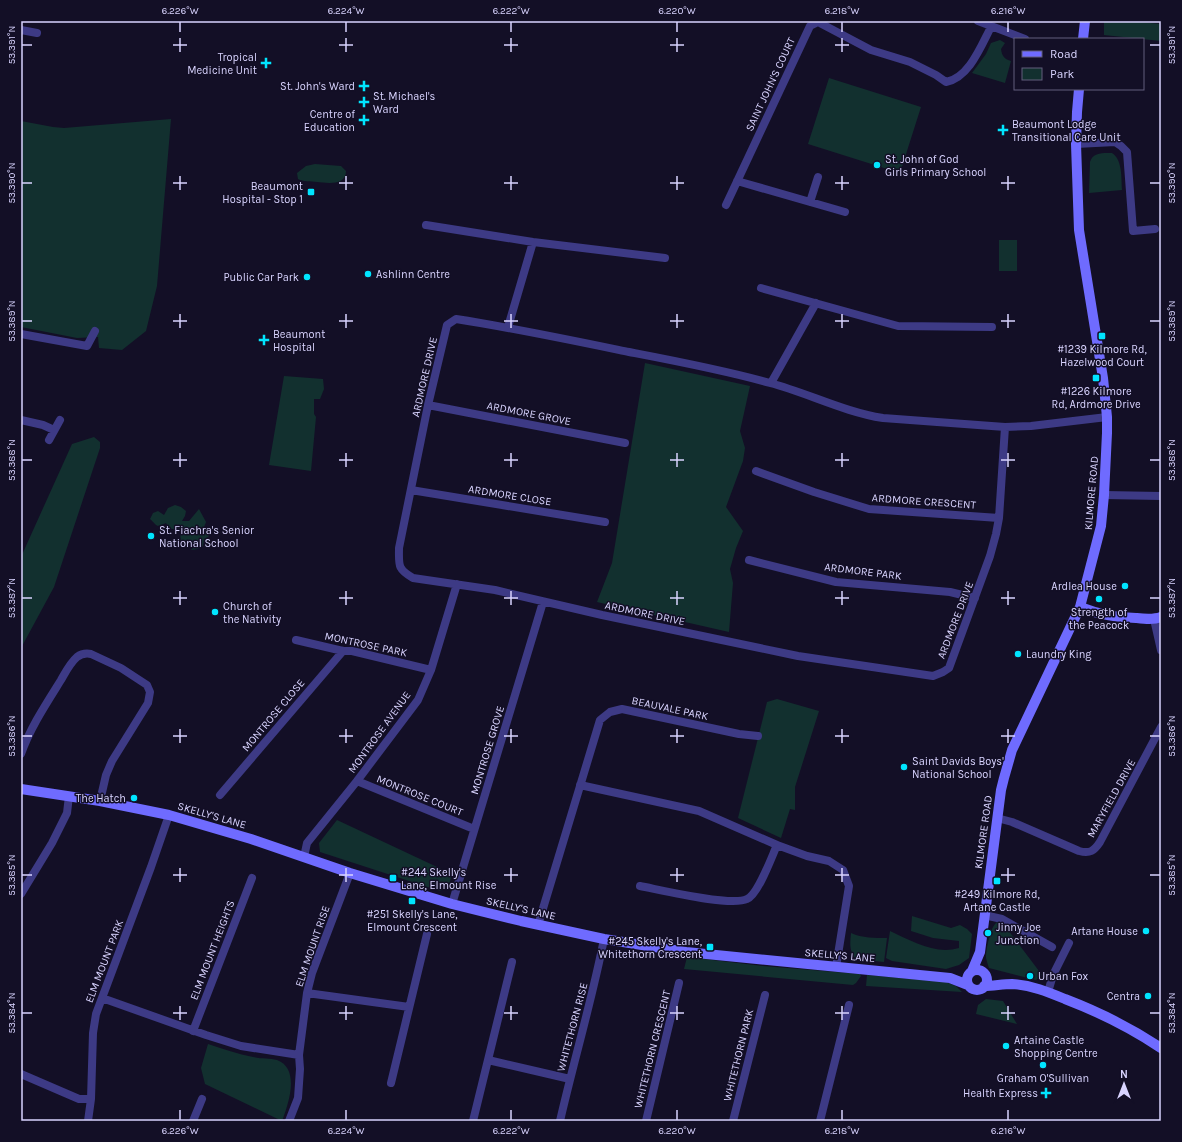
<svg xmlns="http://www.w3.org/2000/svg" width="1182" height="1142" viewBox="0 0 1182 1142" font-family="Karla,sans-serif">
  <rect width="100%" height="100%" fill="#130f26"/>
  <path fill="#12302f" d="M1104 21H1131L1161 24V41L1104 35Z
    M1000 40 1005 43 1001 49C1002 57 1005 59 1011 61L1005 83 972 73 986 54 991 43Z
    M829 78 921 107 900 173 808 144Z
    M171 119 157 286 146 331 122 350 99 348 98 337 77 338 21 327V121L53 127 64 128Z
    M1112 153C1123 160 1121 179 1122 190L1089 193 1090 162C1093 152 1103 153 1112 153Z
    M315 164 341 166 346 171C346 186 327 183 317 182 311 181 303 182 298 179L297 173 306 166Z
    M999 240H1017V271H999Z
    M645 363 750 386 740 431 745 448 743 461 726 507 743 531 736 548 730 569 733 583 729 632 597 602 612 563Z
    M284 376 323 379 324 389 320 399H314V414L316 417 311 471 269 465Z
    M94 437 100 442V448L54 587 21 648V557L72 444Z
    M175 505 181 507 186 511 185 516 182 521H189L199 509 206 522 204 527 210 534 208 537 204 539 203 546 198 549 191 550 199 541 187 546 181 543 180 531 169 528 166 523C155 528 158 526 150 519L153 513 158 511 164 515 168 508Z
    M777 699 819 711 795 787V810L790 809 781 838 738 818 767 702Z
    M337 820 452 874 449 885 440 891 320 852 319 843Z
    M912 916 951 928 960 925 967 929 972 934 969 958 959 965 946 969 892 961 886 958 890 931C912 941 935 955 959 948V941L933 938 911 931Z
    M997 922H1002L1042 975 1036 980 989 968C988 965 987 962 986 958 986 950 990 927 997 922Z
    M851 933C862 938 875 938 887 938L884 962 856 959C849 951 850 943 851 933Z
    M687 957 763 966 860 974 861 976 856 983 853 985 684 969Z
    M867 975 946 982 956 986 962 992 866 986Z
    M986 999 1003 1001 1017 1024 976 1014 978 1005Z
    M208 1044C223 1049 238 1054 253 1057 261 1059 270 1058 277 1060 301 1069 288 1105 282 1121L205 1084 201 1068Z"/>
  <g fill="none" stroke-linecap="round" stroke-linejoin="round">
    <path stroke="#3d3a85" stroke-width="8" d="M978 21 1025 39
      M21 30 37 33
      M1076 144 1115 142 1121 146 1127 152 1133 231 1155 229
      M737 181 845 212
      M810 202 818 177
      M726 205 810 26 818 22 871 50 910 62 936 75 946 82C969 78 981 46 991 27
      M426 225 533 242 665 258
      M761 288 898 326 992 327
      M508 327 533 242
      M21 334 87 346 95 331
      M771 383 816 303
      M428 405 625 443
      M21 420 43 425 54 430
      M1005 427 999 518 996 534 990 556 949 668 943 672 933 676 798 656 602 615 495 590 413 578C397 569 399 565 399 548L428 405 447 325 456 319C514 328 571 340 629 352 676 361 724 370 770 383 808 393 844 412 883 418L1005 427 1031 426 1107 417
      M49 440 60 420
      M756 471 814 492 869 509 999 518
      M411 490 605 522
      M1104 495 1161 496
      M749 560 836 582 950 592 975 598
      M1154 619 1161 650
      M296 640 343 651H352L431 670
      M21 754C30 728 46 704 61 680 65 673 70 663 77 657 81 654 86 653 91 654L121 668 147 685 150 692 148 703 112 761 106 775 100 801
      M357 781 474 829
      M580 785 699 811 777 845 807 856 829 861 843 870 849 886 836 967
      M220 795 343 651
      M997 818 1012 822 1079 851C1090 854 1094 851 1100 842L1161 727
      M304 857 307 843 357 781 418 700 431 670 457 584
      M640 886C661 890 731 907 747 899 758 895 772 856 777 845
      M21 894 52 843 67 813 69 796
      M452 904 543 602
      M984 915 1002 919 1052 947
      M538 925 600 720 610 712 622 709 739 734 758 736
      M1048 992 1053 975 1069 943
      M307 993 409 1007
      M102 998 206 1035 241 1046 299 1055
      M193 1031 252 878
      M488 1060 570 1079
      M21 1074 79 1099H91
      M391 1083 427 934
      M88 1121 91 1099 93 1033 96 1014 151 867 169 815
      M193 1121 202 1099
      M289 1121 298 1098 300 1069 299 1055 307 993 312 973 350 873
      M473 1121 512 962
      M560 1121C574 1060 592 1000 604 939
      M646 1121 679 983
      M733 1121 765 995
      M820 1121 849 1005"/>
    <path stroke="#6f6bff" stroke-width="10" d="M1083 39 1085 21
      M1080 607C1100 615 1115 617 1136 618 1145 619 1153 620 1161 617
      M21 789 100 801 169 815 251 839 350 873 452 904 521 921 604 939 686 952 950 978 968 985
      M967 980a10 10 0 1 1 20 0a10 10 0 1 1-20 0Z
      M972 971 980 952 1001 790 1004 778 1012 750 1080 607 1101 526 1104 495 1107 433V417L1103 378 1079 230 1076 144 1077 112 1079 89
      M984 986C993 986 1003 984 1012 984 1031 985 1048 992 1065 999 1099 1012 1131 1028 1161 1048"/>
  </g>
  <path fill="none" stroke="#d9d4ff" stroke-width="1.5" d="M180 22V32M346 22V32M511 22V32M677 22V32M842 22V32M1008 22V32M180 38V52M346 38V52M511 38V52M677 38V52M842 38V52M22 45H32M173 45H187M339 45H353M504 45H518M670 45H684M835 45H849M1150 45H1160M180 176V190M346 176V190M511 176V190M677 176V190M842 176V190M1008 176V190M22 183H32M173 183H187M339 183H353M504 183H518M670 183H684M835 183H849M1001 183H1015M1150 183H1160M180 314V328M346 314V328M511 314V328M677 314V328M842 314V328M1008 314V328M22 321H32M173 321H187M339 321H353M504 321H518M670 321H684M835 321H849M1001 321H1015M1150 321H1160M180 453V467M346 453V467M511 453V467M677 453V467M842 453V467M1008 453V467M22 460H32M173 460H187M339 460H353M504 460H518M670 460H684M835 460H849M1001 460H1015M1150 460H1160M180 591V605M346 591V605M511 591V605M677 591V605M842 591V605M1008 591V605M22 598H32M173 598H187M339 598H353M504 598H518M670 598H684M835 598H849M1001 598H1015M1150 598H1160M180 729V743M346 729V743M511 729V743M677 729V743M842 729V743M1008 729V743M22 736H32M173 736H187M339 736H353M504 736H518M670 736H684M835 736H849M1001 736H1015M1150 736H1160M180 868V882M346 868V882M511 868V882M677 868V882M842 868V882M1008 868V882M22 875H32M173 875H187M339 875H353M504 875H518M670 875H684M835 875H849M1001 875H1015M1150 875H1160M180 1006V1020M346 1006V1020M511 1006V1020M677 1006V1020M842 1006V1020M1008 1006V1020M22 1013H32M173 1013H187M339 1013H353M504 1013H518M670 1013H684M835 1013H849M1001 1013H1015M1150 1013H1160M180 1110V1120M346 1110V1120M511 1110V1120M677 1110V1120M842 1110V1120M1008 1110V1120"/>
  <g fill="#00e5ff" stroke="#130f26" stroke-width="1.5">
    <path d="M264 57h4v4h4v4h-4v4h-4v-4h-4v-4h4z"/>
    <path d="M362 80h4v4h4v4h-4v4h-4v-4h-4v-4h4z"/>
    <path d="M362 96h4v4h4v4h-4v4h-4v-4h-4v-4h4z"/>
    <path d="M362 114h4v4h4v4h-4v4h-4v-4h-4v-4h4z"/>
    <path d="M1001 124h4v4h4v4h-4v4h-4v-4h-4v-4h4z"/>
    <circle cx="877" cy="165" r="4"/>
    <rect x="307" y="188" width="8" height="8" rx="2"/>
    <circle cx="368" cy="274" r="4"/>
    <circle cx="307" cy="277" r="4"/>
    <rect x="1098" y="332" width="8" height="8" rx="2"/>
    <path d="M262 334h4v4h4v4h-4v4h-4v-4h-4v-4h4z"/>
    <rect x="1092" y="374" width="8" height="8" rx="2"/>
    <circle cx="151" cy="536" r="4"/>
    <circle cx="1125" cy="586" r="4"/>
    <circle cx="1099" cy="599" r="4"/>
    <circle cx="215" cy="612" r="4"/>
    <circle cx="1018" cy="654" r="4"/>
    <circle cx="904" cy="767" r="4"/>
    <circle cx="134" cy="798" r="4"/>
    <rect x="389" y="874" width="8" height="8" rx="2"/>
    <rect x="993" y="877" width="8" height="8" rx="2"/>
    <rect x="408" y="897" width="8" height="8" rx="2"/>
    <circle cx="1146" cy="931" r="4"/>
    <circle cx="988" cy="933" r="4"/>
    <rect x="706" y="943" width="8" height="8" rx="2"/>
    <circle cx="1030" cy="976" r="4"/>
    <circle cx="1148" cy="996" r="4"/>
    <circle cx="1006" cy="1046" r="4"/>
    <circle cx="1043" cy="1065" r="4"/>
    <path d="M1044 1087h4v4h4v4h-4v4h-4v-4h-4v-4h4z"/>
  </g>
  <g text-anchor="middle" stroke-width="3" stroke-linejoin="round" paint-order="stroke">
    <g font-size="11" fill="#d9d4ff" stroke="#130f26" text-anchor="start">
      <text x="257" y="61" text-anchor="end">Tropical<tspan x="257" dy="13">Medicine Unit</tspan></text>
      <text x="355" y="90" text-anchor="end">St. John's Ward</text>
      <text x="373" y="100">St. Michael's<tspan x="373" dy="13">Ward</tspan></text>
      <text x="355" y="118" text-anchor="end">Centre of<tspan x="355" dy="13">Education</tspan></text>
      <text x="1012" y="128">Beaumont Lodge<tspan x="1012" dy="13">Transitional Care Unit</tspan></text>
      <text x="885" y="163">St. John of God<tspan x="885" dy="13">Girls Primary School</tspan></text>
      <text x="303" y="190" text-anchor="end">Beaumont<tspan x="303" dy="13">Hospital - Stop 1</tspan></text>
      <text x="376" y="278">Ashlinn Centre</text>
      <text x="299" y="281" text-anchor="end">Public Car Park</text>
      <text x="273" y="338">Beaumont<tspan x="273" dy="13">Hospital</tspan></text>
      <text x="1102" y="353" text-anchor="middle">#1239 Kilmore Rd,<tspan x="1102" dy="13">Hazelwood Court</tspan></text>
      <text x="1096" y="395" text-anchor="middle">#1226 Kilmore<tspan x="1096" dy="13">Rd, Ardmore Drive</tspan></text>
      <text x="159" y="534">St. Fiachra's Senior<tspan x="159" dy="13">National School</tspan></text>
      <text x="1117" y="590" text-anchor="end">Ardlea House</text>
      <text x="223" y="610">Church of<tspan x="223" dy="13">the Nativity</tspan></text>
      <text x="1099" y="616" text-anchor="middle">Strength of<tspan x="1099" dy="13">the Peacock</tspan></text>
      <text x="1026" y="658">Laundry King</text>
      <text x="912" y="765">Saint Davids Boys'<tspan x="912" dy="13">National School</tspan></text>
      <text x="126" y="802" text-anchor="end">The Hatch</text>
      <text x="401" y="876">#244 Skelly's<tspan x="401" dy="13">Lane, Elmount Rise</tspan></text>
      <text x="997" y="898" text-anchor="middle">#249 Kilmore Rd,<tspan x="997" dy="13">Artane Castle</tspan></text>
      <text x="412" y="918" text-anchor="middle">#251 Skelly's Lane,<tspan x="412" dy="13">Elmount Crescent</tspan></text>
      <text x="996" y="931">Jinny Joe<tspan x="996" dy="13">Junction</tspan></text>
      <text x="1138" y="935" text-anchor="end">Artane House</text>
      <text x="702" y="945" text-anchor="end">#245 Skelly's Lane,<tspan x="702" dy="13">Whitethorn Crescent</tspan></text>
      <text x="1038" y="980">Urban Fox</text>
      <text x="1140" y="1000" text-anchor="end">Centra</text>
      <text x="1014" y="1044">Artaine Castle<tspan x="1014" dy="13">Shopping Centre</tspan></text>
      <text x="1043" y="1082" text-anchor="middle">Graham O'Sullivan</text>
      <text x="1038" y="1097" text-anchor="end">Health Express</text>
    </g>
    <g font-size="11" fill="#d9d4ff" stroke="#130f26">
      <text transform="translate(770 84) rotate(-65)" y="4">SAINT JOHN'S COURT</text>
      <text transform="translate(424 377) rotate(-77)" y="4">ARDMORE DRIVE</text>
      <text transform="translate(529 413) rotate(11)" y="4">ARDMORE GROVE</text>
      <text transform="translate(1091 493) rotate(-85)" y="4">KILMORE ROAD</text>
      <text transform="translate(510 495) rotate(9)" y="4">ARDMORE CLOSE</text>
      <text transform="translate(924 501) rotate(4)" y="4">ARDMORE CRESCENT</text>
      <text transform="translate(863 571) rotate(7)" y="4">ARDMORE PARK</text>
      <text transform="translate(645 613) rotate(12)" y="4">ARDMORE DRIVE</text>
      <text transform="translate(955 620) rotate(-69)" y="4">ARDMORE DRIVE</text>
      <text transform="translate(366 644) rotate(12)" y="4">MONTROSE PARK</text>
      <text transform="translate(670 708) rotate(12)" y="4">BEAUVALE PARK</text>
      <text transform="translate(273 715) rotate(-50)" y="4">MONTROSE CLOSE</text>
      <text transform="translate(379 732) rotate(-54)" y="4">MONTROSE AVENUE</text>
      <text transform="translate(487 750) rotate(-73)" y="4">MONTROSE GROVE</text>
      <text transform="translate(420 795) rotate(22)" y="4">MONTROSE COURT</text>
      <text transform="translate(1111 798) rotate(-61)" y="4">MARYFIELD DRIVE</text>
      <text transform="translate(212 815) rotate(16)" y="4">SKELLY'S LANE</text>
      <text transform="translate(983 832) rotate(-82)" y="4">KILMORE ROAD</text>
      <text transform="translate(521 908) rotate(13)" y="4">SKELLY'S LANE</text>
      <text transform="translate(312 946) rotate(-71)" y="4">ELM MOUNT RISE</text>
      <text transform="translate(212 950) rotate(-69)" y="4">ELM MOUNT HEIGHTS</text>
      <text transform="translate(840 955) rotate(5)" y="4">SKELLY'S LANE</text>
      <text transform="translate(104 961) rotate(-69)" y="4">ELM MOUNT PARK</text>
      <text transform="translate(572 1027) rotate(-75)" y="4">WHITETHORN RISE</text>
      <text transform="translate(652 1049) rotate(-76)" y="4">WHITETHORN CRESCENT</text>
      <text transform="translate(738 1055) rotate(-76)" y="4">WHITETHORN PARK</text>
    </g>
  </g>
  <rect width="1182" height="1142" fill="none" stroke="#130f26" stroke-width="44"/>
  <rect x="1014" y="38" width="130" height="52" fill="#130f26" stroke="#625e7d"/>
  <rect x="1022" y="51" width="20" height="6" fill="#6f6bff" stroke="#625e7d"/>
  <text x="1050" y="58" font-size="12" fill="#d9d4ff">Road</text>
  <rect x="1022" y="68" width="20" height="12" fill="#12302f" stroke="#625e7d"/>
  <text x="1050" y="78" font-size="12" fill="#d9d4ff">Park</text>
  <g transform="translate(1124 1084)" stroke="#130f26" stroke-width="3" paint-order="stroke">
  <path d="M0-3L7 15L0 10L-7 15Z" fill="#d9d4ff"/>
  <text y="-6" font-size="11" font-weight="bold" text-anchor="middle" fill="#d9d4ff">N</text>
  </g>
  <rect x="22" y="22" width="1138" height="1098" fill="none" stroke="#d9d4ff" stroke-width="1.5"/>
  <g font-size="10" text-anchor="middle" fill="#d9d4ff">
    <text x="180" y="14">6.226°W</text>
    <text x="346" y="14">6.224°W</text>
    <text x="511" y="14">6.222°W</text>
    <text x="677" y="14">6.220°W</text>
    <text x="842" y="14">6.218°W</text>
    <text x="1008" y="14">6.216°W</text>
    <text transform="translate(11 45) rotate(-90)" y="4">53.391°N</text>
    <text transform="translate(1171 45) rotate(-90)" y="4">53.391°N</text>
    <text transform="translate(11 183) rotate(-90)" y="4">53.390°N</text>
    <text transform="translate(1171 183) rotate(-90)" y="4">53.390°N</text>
    <text transform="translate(11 321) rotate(-90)" y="4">53.389°N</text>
    <text transform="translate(1171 321) rotate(-90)" y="4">53.389°N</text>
    <text transform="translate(11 460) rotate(-90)" y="4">53.388°N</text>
    <text transform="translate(1171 460) rotate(-90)" y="4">53.388°N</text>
    <text transform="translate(11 598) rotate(-90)" y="4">53.387°N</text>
    <text transform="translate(1171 598) rotate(-90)" y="4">53.387°N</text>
    <text transform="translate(11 736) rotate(-90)" y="4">53.386°N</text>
    <text transform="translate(1171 736) rotate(-90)" y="4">53.386°N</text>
    <text transform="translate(11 875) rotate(-90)" y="4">53.385°N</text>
    <text transform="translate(1171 875) rotate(-90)" y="4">53.385°N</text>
    <text transform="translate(11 1013) rotate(-90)" y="4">53.384°N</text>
    <text transform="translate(1171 1013) rotate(-90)" y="4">53.384°N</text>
    <text x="180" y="1134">6.226°W</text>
    <text x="346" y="1134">6.224°W</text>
    <text x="511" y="1134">6.222°W</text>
    <text x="677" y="1134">6.220°W</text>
    <text x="842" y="1134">6.218°W</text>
    <text x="1008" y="1134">6.216°W</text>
  </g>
</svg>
